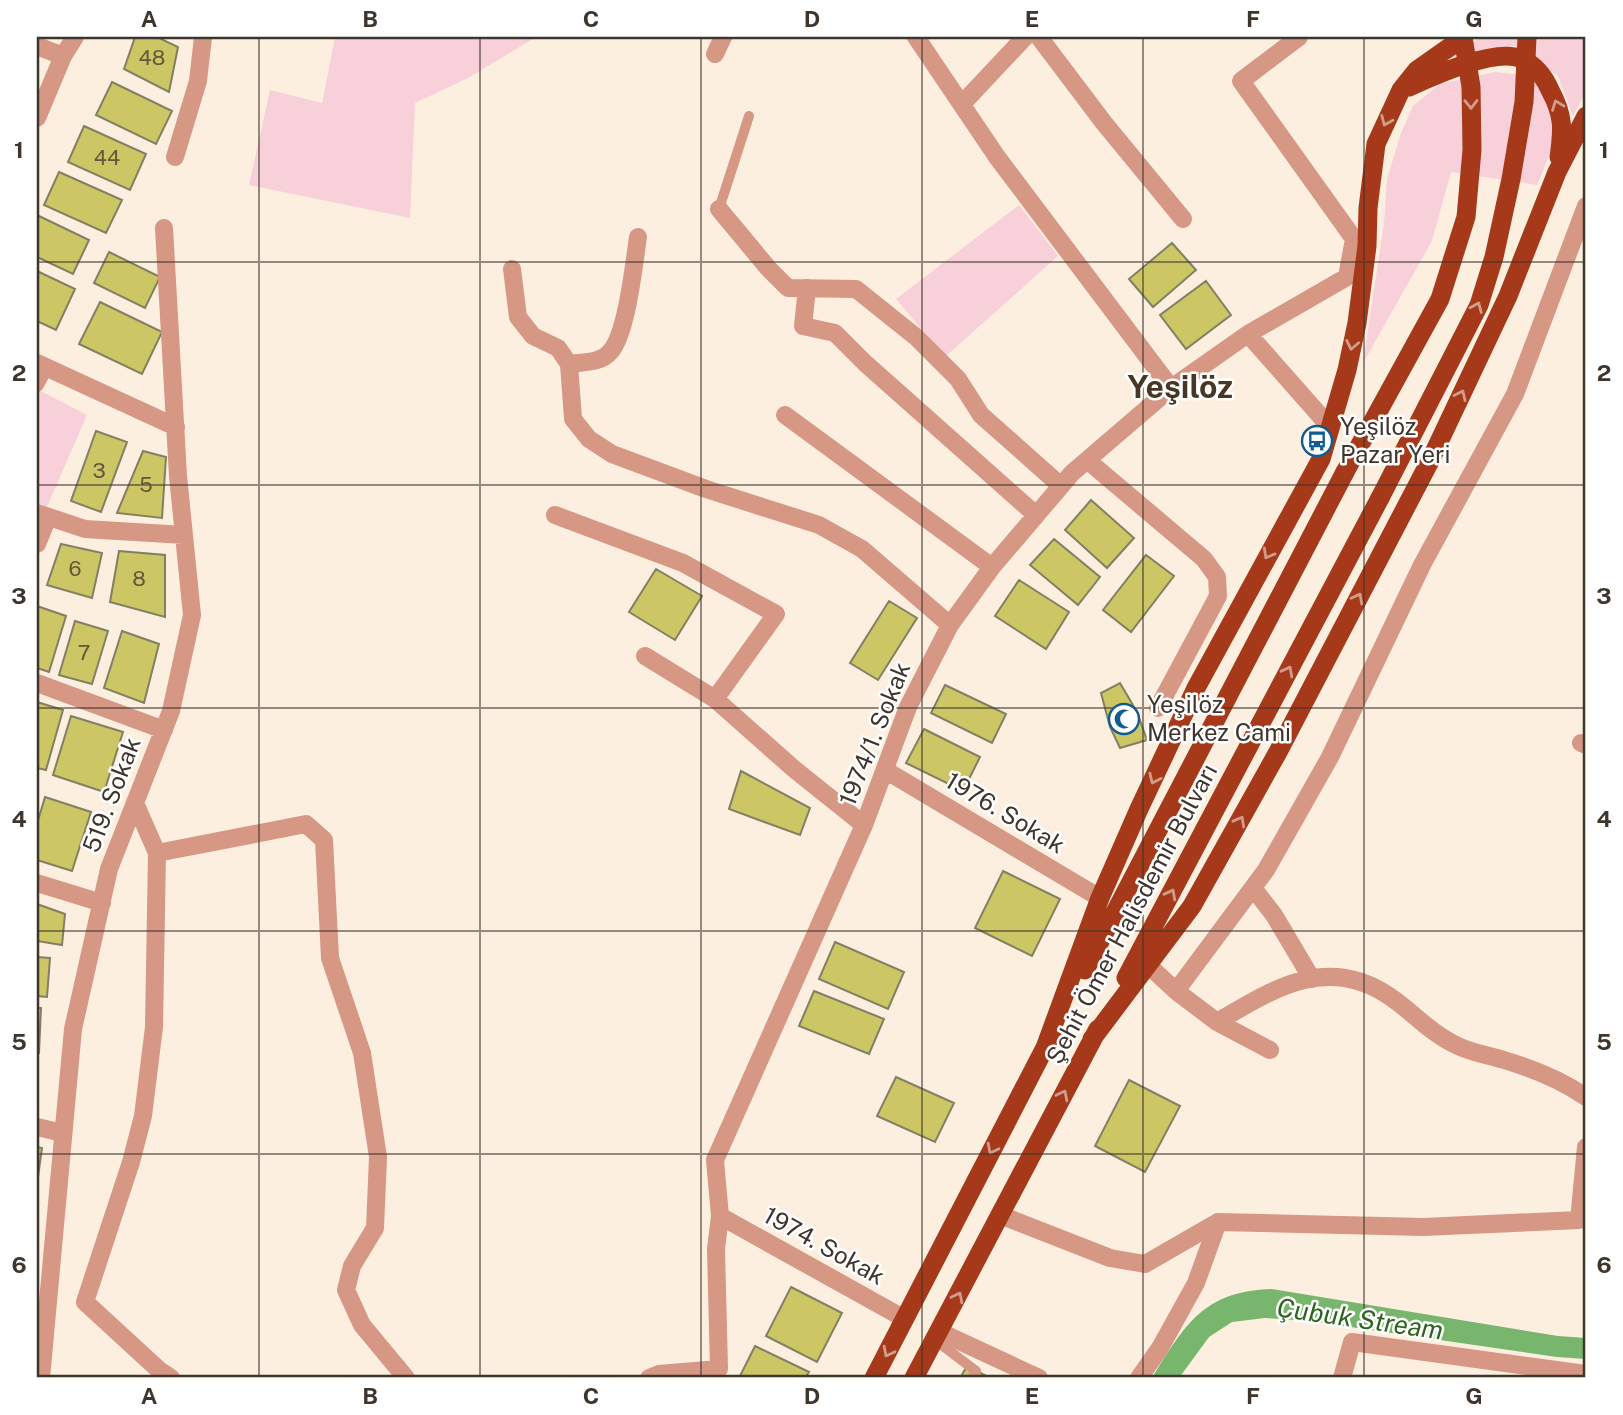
<svg xmlns="http://www.w3.org/2000/svg" width="1623" height="1415" viewBox="0 0 1623 1415" font-family="'Public Sans',sans-serif">
  <rect width="100%" height="100%" fill="#fcefe0"/>
  <path fill="#f7d0da" d="M335 37H536L468 78 415 103 410 218 249 185 270 90 322 103Z
    M1481 37H1586V92L1573 116 1558 76 1514 46 1447 58Z
    M1495 72 1531 76C1565 117 1556 141 1537 185L1451 172 1432 241 1363 363 1384 223 1387 179 1401 133 1413 106 1440 84Z
    M1019 205 1058 256 945 357 896 299Z
    M37 389 87 415 47 507 37 502Z"/>
  <path fill="#79b66d" d="M1272 1289 1558 1336 1586 1338V1359L1557 1357 1309 1321 1265 1318 1232 1322 1209 1337 1179 1378H1152C1185 1325 1203 1291 1272 1289Z"/>
  <path fill="#ccc664" stroke="#818063" stroke-width="2" d="M135 37H157L178 47 169 92 124 69Z
    M112 82 172 111 156 144 96 115Z
    M84 126 146 154 130 190 68 162Z
    M59 172 122 200 106 233 44 205Z
    M39 216 89 240 73 274 37 257V220Z
    M1172 243 1196 270 1153 307 1129 279Z
    M109 252 160 277 145 308 94 283Z
    M37 271 75 289 56 330 37 321Z
    M1206 281 1231 315 1186 349 1160 315Z
    M100 302 162 332 142 374 79 344Z
    M96 431 127 442 101 512 71 501Z
    M143 451 166 457 162 518 117 513Z
    M1091 500 1134 538 1107 568 1065 530Z
    M1054 539 1100 577 1078 605 1030 565Z
    M61 544 102 553 92 598 47 585Z
    M119 551 165 555V617L110 602Z
    M1146 555 1174 576 1131 632 1103 610Z
    M656 569 702 596 675 640 629 612Z
    M1019 580 1069 612 1046 649 995 616Z
    M889 601 917 618 878 680 850 663Z
    M37 606 66 616 49 672 37 668Z
    M75 621 108 631 92 684 59 675Z
    M122 631 159 644 144 703 104 688Z
    M1120 683 1137 712 1147 740 1120 748 1110 727 1101 693Z
    M945 685 1006 714 992 743 931 713Z
    M37 702 63 710 46 770 37 768Z
    M71 716 123 732 104 792 53 775Z
    M924 729 980 757 963 791 906 763Z
    M741 771 810 808 800 835 729 809Z
    M45 797 91 812 72 871 37 860V824Z
    M1003 871 1060 899 1032 956 975 928Z
    M37 904 65 914 62 945 37 941Z
    M835 942 904 972 888 1009 819 979Z
    M37 957 50 958 47 997 37 996Z
    M814 991 884 1019 869 1054 799 1026Z
    M37 1008H41L39 1053H37Z
    M896 1077 954 1103 935 1142 877 1116Z
    M1129 1080 1180 1106 1145 1172 1095 1146Z
    M37 1147 42 1148 37 1184Z
    M791 1287 842 1313 817 1362 766 1336Z
    M755 1346 809 1372 805 1378H739Z
    M967 1366 990 1378H960Z"/>
  <g fill="none" stroke-linecap="round" stroke-linejoin="round">
    <path stroke="#d69785" stroke-width="10" d="M719 209 749 116
      M935 1340 976 1371 972 1378"/>
    <path stroke="#d69785" stroke-width="14" d="M37 385 46 368"/>
    <path stroke="#d69785" stroke-width="18" d="M916 37 997 157 1171 388
      M1039 37 1104 123 1183 219
      M1299 37 1241 81 1354 239 1347 277 1248 334 1330 427
      M37 46 63 56
      M715 54 723 37
      M962 104 1025 37
      M175 157 198 81 203 37
      M719 209 768 268 788 288 856 289 916 337 958 379 981 415 1061 486
      M512 269 518 317 533 336 558 348 569 364 573 419 589 439 612 454 706 489 819 525 862 549 950 625
      M807 288 803 326 835 333 865 363 1036 515
      M37 363 176 427
      M569 364C583 362 601 363 610 352 627 334 634 263 638 237
      M785 415 992 567
      M1087 460 1204 559 1217 577 1218 596 1158 708
      M37 513 85 529 184 535
      M555 515 683 563 776 614 715 699
      M37 544 48 517
      M645 656 715 699 794 769 864 825
      M37 683 164 730
      M1581 743 1586 745
      M885 770 1100 898
      M135 803 157 853 154 1027 143 1116 131 1162 85 1302 159 1370 171 1378
      M157 853 306 824 324 840 330 958 362 1053 378 1157 375 1228 352 1266 346 1290 362 1325 406 1378
      M37 883 102 903
      M1253 888 1274 915 1312 979
      M1148 965 1176 991 1217 1022 1270 1050
      M1176 991 1266 870 1330 757 1422 565 1515 394 1586 206
      M1217 1022C1273 989 1327 954 1389 996 1413 1012 1431 1034 1458 1046 1472 1053 1489 1055 1504 1060 1534 1069 1561 1080 1586 1097
      M37 1127 63 1133
      M1000 1215 1110 1258 1145 1264 1218 1222
      M720 1216 905 1319
      M1218 1222 1423 1227 1579 1220 1586 1147
      M940 1332 1039 1378
      M41 1378 73 1029 109 869 171 711 192 615 178 476 164 228
      M649 1378 659 1374 719 1369 716 1249 720 1216 715 1160 864 825 908 707 950 625 992 567 1072 473 1171 388 1248 334
      M1139 1378 1160 1348 1196 1283 1218 1222"/>
    <path stroke="#d69785" stroke-width="18" d="M37 118 63 56 75 37
      M1342 1378 1352 1342 1586 1374"/>
    <path stroke="#a5391a" stroke-width="19" d="M1409 87C1433 76 1496 47 1522 59 1536 66 1544 76 1550 90 1564 116 1563 129 1559 157
      M1085 970 1345 472
      M1126 978 1380 498
      M1092 1039 1192 906 1278 752 1430 461 1508 296 1557 172 1586 116
      M1046 1045 1100 898 1139 809 1196 688 1321 459 1347 370 1357 323 1367 246 1368 208 1376 144 1401 90 1417 70 1464 37
      M874 1378 1052 1034
      M914 1378 1098 1029"/>
    <path stroke="#a5391a" stroke-width="19" d="M1345 472 1440 299 1466 217 1472 150 1471 87 1463 37
      M1380 498 1479 305 1494 257 1511 179 1524 102 1527 37"/>
  </g>
  <defs><path id="oneway-chevron" d="M-2-3.5L2.5 0L-2 3.5" fill="none" stroke-width="1.6" stroke-linecap="round" stroke-linejoin="round" transform="scale(1.75)"/></defs>
  <g stroke="#d29c8c">
    <use href="#oneway-chevron" transform="translate(1471 104) rotate(89)"/>
    <use href="#oneway-chevron" transform="translate(1557 105) rotate(-111)"/>
    <use href="#oneway-chevron" transform="translate(1386 121) rotate(114)"/>
    <use href="#oneway-chevron" transform="translate(1477 307) rotate(-67)"/>
    <use href="#oneway-chevron" transform="translate(1352 345) rotate(101)"/>
    <use href="#oneway-chevron" transform="translate(1461 395) rotate(-65)"/>
    <use href="#oneway-chevron" transform="translate(1268 554) rotate(119)"/>
    <use href="#oneway-chevron" transform="translate(1358 598) rotate(-62)"/>
    <use href="#oneway-chevron" transform="translate(1288 671) rotate(-62)"/>
    <use href="#oneway-chevron" transform="translate(1154 779) rotate(115)"/>
    <use href="#oneway-chevron" transform="translate(1240 821) rotate(-61)"/>
    <use href="#oneway-chevron" transform="translate(1171 894) rotate(-62)"/>
    <use href="#oneway-chevron" transform="translate(1063 1095) rotate(-63)"/>
    <use href="#oneway-chevron" transform="translate(992 1149) rotate(117)"/>
    <use href="#oneway-chevron" transform="translate(958 1297) rotate(-63)"/>
    <use href="#oneway-chevron" transform="translate(888 1352) rotate(117)"/>
  </g>
  <path fill="none" stroke="#3e352c" stroke-width="2" stroke-opacity="0.55" d="M259 37V1378M480 37V1378M701 37V1378M922 37V1378M1143 37V1378M1364 37V1378M37 262H1586M37 485H1586M37 708H1586M37 931H1586M37 1154H1586"/>
  <defs>
    <g id="bus-ring" transform="scale(1.575)"><circle r="9.5" fill="#fff" stroke="#105c8f" stroke-width="1.5"/><path d="M-5-6H5V4H4V6H2V4H-2V6H-4V4H-5ZM-3.5-4V0h7V-4ZM-3.5 1.2v1.5H-2V1.2ZM2 1.2v1.5H3.5V1.2Z" fill="#105c8f"/></g>
    <g id="mosque-ring" transform="scale(1.575)"><circle r="9.5" fill="#fff" stroke="#105c8f" stroke-width="1.5"/><path d="M3.5-4.9A6 6 0 1 0 3.5 4.9A5 5 0 1 1 3.5-4.9Z" fill="#105c8f"/></g>
  </defs>
  <g fill-rule="evenodd">
    <use href="#bus-ring" x="1317" y="441"/>
    <use href="#mosque-ring" x="1124" y="719"/>
  </g>
  <g text-anchor="middle" stroke-width="5" stroke-linejoin="round" paint-order="stroke">
    <g font-size="21" fill="#62593a">
      <text x="152" y="65">48</text>
      <text x="107" y="165">44</text>
      <text x="99" y="478">3</text>
      <text x="146" y="492">5</text>
      <text x="75" y="576">6</text>
      <text x="139" y="586">8</text>
      <text x="84" y="660">7</text>
    </g>
    <g font-size="24" fill="#3e352c" stroke="#fff" text-anchor="start">
      <text x="1340" y="435">Yeşilöz<tspan x="1340" dy="28">Pazar Yeri</tspan></text>
      <text x="1147" y="713">Yeşilöz<tspan x="1147" dy="28">Merkez Cami</tspan></text>
    </g>
    <g font-size="24" fill="#3e352c" stroke="#fff">
      <text transform="translate(875 734) rotate(-68)" y="8">1974/1. Sokak</text>
      <text transform="translate(112 795) rotate(-69)" y="8">519. Sokak</text>
      <text transform="translate(1005 813) rotate(31)" y="8">1976. Sokak</text>
      <text transform="translate(1132 914) rotate(-62)" y="8">Şehit Ömer Halisdemir Bulvarı</text>
      <text transform="translate(824 1246) rotate(29)" y="8">1974. Sokak</text>
    </g>
    <g font-size="26" font-style="italic" fill="#2b651e" stroke="#fff">
      <text transform="translate(1360 1319) rotate(8)" y="9">Çubuk Stream</text>
    </g>
    <g font-size="32" font-weight="bold" fill="#483722" stroke="#fff">
      <text x="1180" y="398">Yeşilöz</text>
    </g>
  </g>
  <rect width="1623" height="1415" fill="none" stroke="#ffffff" stroke-width="77"/>
  <rect x="38" y="38" width="1546" height="1338" fill="none" stroke="#3e352c" stroke-width="2.5"/>
  <g font-size="23" text-anchor="middle" font-weight="bold" fill="#3e352c">
    <text x="149" y="27">A</text>
    <text x="370" y="27">B</text>
    <text x="591" y="27">C</text>
    <text x="812" y="27">D</text>
    <text x="1032" y="27">E</text>
    <text x="1253" y="27">F</text>
    <text x="1474" y="27">G</text>
    <text x="19" y="158">1</text>
    <text x="1604" y="158">1</text>
    <text x="19" y="381">2</text>
    <text x="1604" y="381">2</text>
    <text x="19" y="604">3</text>
    <text x="1604" y="604">3</text>
    <text x="19" y="827">4</text>
    <text x="1604" y="827">4</text>
    <text x="19" y="1050">5</text>
    <text x="1604" y="1050">5</text>
    <text x="19" y="1273">6</text>
    <text x="1604" y="1273">6</text>
    <text x="149" y="1404">A</text>
    <text x="370" y="1404">B</text>
    <text x="591" y="1404">C</text>
    <text x="812" y="1404">D</text>
    <text x="1032" y="1404">E</text>
    <text x="1253" y="1404">F</text>
    <text x="1474" y="1404">G</text>
  </g>
</svg>
